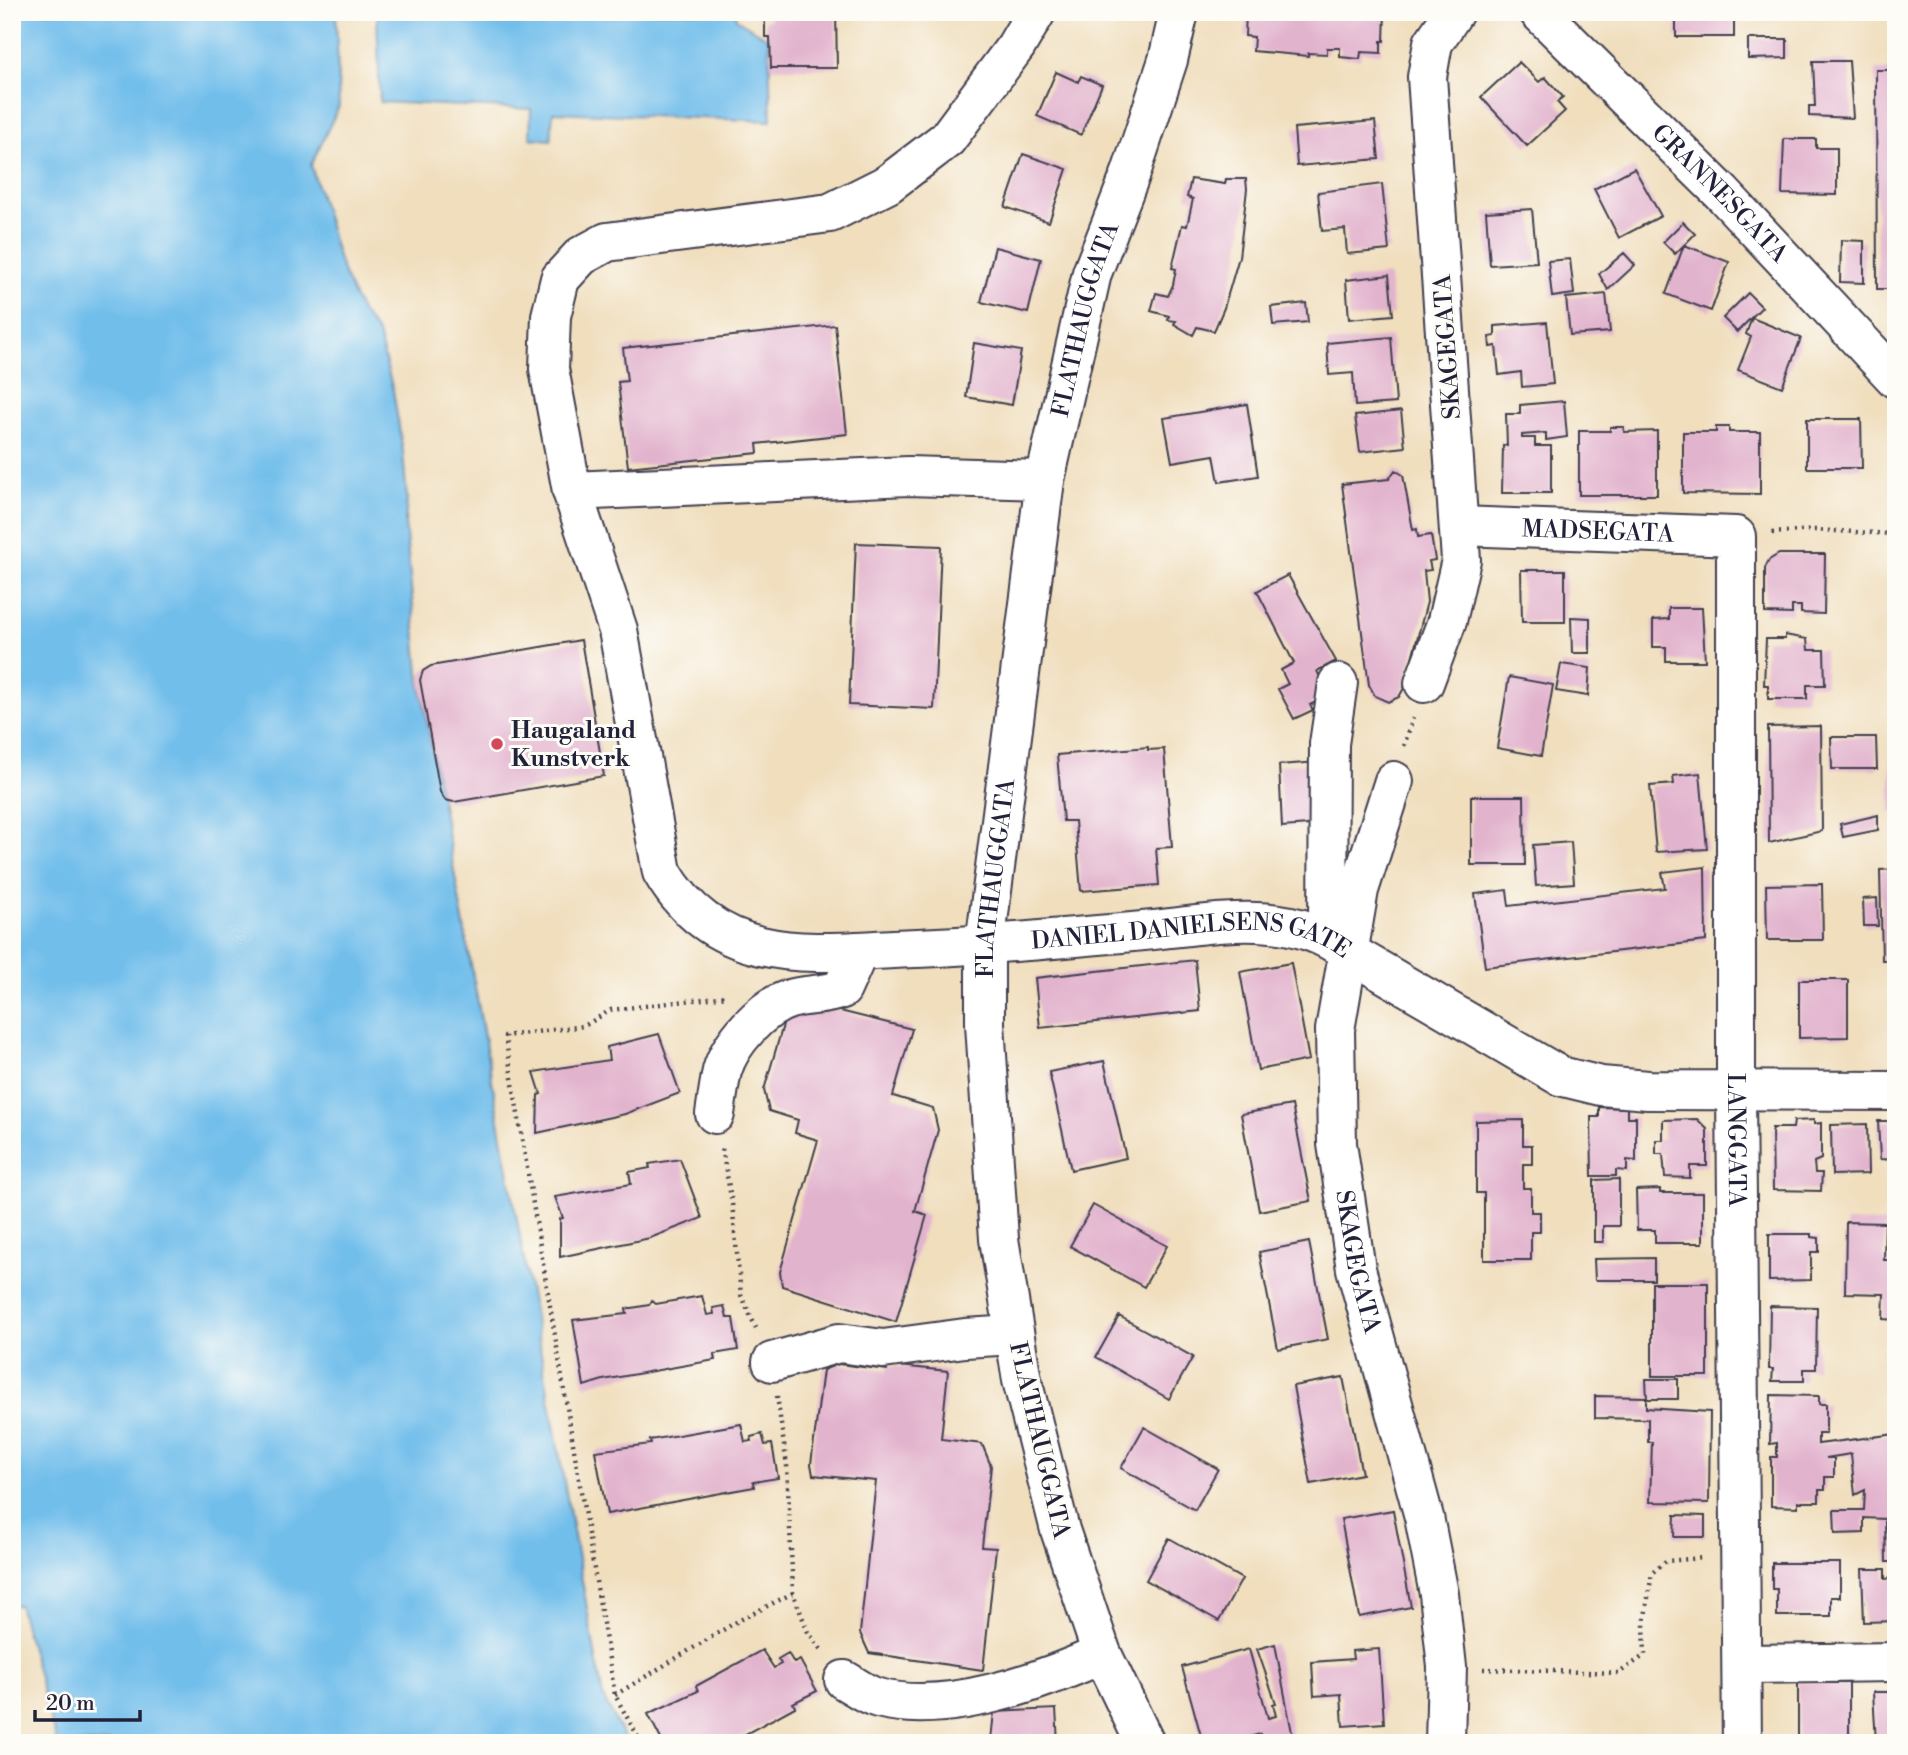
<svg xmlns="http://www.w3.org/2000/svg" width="1908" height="1755" viewBox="0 0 1908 1755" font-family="'Libre Bodoni',serif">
  <rect width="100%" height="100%" fill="#fdfcf7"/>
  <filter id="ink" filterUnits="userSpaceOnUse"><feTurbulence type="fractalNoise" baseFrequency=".0143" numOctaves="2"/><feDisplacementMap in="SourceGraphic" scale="14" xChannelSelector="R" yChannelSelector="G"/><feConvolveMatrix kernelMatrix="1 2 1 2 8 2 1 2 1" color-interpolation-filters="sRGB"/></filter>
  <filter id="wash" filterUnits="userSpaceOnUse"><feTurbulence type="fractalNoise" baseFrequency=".00686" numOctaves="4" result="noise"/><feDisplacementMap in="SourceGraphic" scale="28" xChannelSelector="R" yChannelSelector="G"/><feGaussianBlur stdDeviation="1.57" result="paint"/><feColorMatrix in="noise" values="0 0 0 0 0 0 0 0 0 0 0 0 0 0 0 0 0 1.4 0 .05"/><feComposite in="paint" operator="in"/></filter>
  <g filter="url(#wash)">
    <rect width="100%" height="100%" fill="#f0debd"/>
    <path fill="#71beeb" stroke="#4a7093" stroke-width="2" d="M12 12H336L339 106 311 165 341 267 360 310 378 334 393 390 403 452 407 500 405 523 420 682 603 1697 627 1743H57L19 1605 12 1606Z
      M377 12H736V19L769 39 771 121 553 112 551 140 530 138 531 109 380 102Z"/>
    <g id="blocks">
      <path fill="#e2b3cd" d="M770 12H836L837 68H771L770 37H765V20H770Z
        M1246 12H1385L1384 41H1381V53L1361 52 1360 59 1340 57V48H1327V54L1308 53V56L1253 51 1254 37 1245 36Z
        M1676 12H1734V37H1676Z
        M1748 39H1787V58L1748 59Z
        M1813 61H1849L1853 118 1809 116V106H1815Z
        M1519 62 1539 82 1545 77 1563 97 1557 102 1565 111 1527 146 1481 97Z
        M1876 70H1896V289H1877Z
        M1056 72 1078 82 1081 76 1102 85 1081 135 1037 116Z
        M1375 121 1379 159 1297 166 1294 128Z
        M1784 139H1816V148H1837V195L1782 194Z
        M1023 154 1067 169 1049 222 1005 207Z
        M1634 168 1661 216 1619 238 1594 189Z
        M1191 179 1225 184 1226 179H1246L1247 189 1239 257 1224 308 1214 331 1197 327 1193 335 1174 324 1176 321 1168 320 1169 316 1151 311 1156 293 1168 296 1173 285 1176 269 1172 268 1182 225 1187 226 1193 199 1187 197Z
        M1382 184 1389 250 1347 254 1345 229 1322 231 1318 192Z
        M1532 209 1537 262 1490 265 1486 212Z
        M1683 222 1695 234 1684 245 1729 262 1711 311 1666 294 1684 245 1675 254 1663 242Z
        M1841 240 1864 241V283L1840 282Z
        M995 247 1041 259 1028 313 981 302Z
        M1624 253 1635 265 1608 290 1599 274Z
        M1570 259 1574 294 1552 297 1548 261Z
        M1389 275 1393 315 1349 319 1346 280Z
        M1748 293 1762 307 1737 332 1723 318Z
        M1606 294 1610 332 1570 335 1566 298Z
        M1306 303 1308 322 1273 325 1271 307Z
        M1752 318 1801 338 1782 387 1738 370 1751 337 1746 334Z
        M1547 322 1553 384 1522 387 1521 372 1499 375 1496 346 1490 347 1489 337 1495 336V326Z
        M835 325 847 434 757 444 758 453 628 467 618 382 627 381 623 348Z
        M1391 337 1396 403 1355 406 1353 373 1329 375 1327 343Z
        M974 343 1021 351 1012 405 966 397Z
        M1564 401 1567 437 1546 440V433L1522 435V438H1535V446H1551V493H1502L1503 445 1507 446 1506 414H1520V405Z
        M1247 404 1258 476 1219 482 1214 455 1172 462 1164 418Z
        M1401 411 1405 447 1360 452 1355 416Z
        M1807 419H1861L1862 468H1807Z
        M1610 427H1624V432L1657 431V495H1579V431H1610Z
        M1716 427H1729V432H1760V494L1683 493V432H1716Z
        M1395 470 1403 475 1413 530 1417 529 1418 537 1431 535 1435 560 1429 561 1431 570 1424 571 1427 602 1404 688 1399 697 1388 702 1375 696 1369 685 1342 484 1389 479Z
        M856 543 941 546 934 709 849 705Z
        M1779 554H1825L1824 614 1801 613V606H1792V614L1765 613V568L1769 560Z
        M1521 570H1565V622H1522Z
        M1288 575 1336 661 1317 671 1329 695 1310 705 1313 710 1294 719 1278 689 1288 684 1281 670 1294 663 1257 591Z
        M1669 608H1702L1705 661H1666V647H1653V620L1669 619Z
        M1571 617 1590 618V653H1572Z
        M1785 635 1807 639 1808 650H1824L1825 685H1807V699H1768V685H1764L1766 639H1785Z
        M581 640 604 776 454 802 445 800 440 792 420 680 423 671 431 666Z
        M1561 664 1590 668 1588 696 1556 691Z
        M1509 677 1553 685 1541 756 1497 748Z
        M1821 726 1822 831 1769 843 1768 727Z
        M1831 737H1876L1877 769H1832Z
        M1148 747V750L1164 749 1172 847 1156 848 1159 885 1081 891 1075 821H1063L1057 755Z
        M1891 753H1896V812H1891Z
        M1319 762 1322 824 1282 827 1279 765Z
        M1700 773 1707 849 1656 852 1650 786 1674 784 1673 776Z
        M1471 796H1524L1525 865H1471Z
        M1878 815V830L1843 837 1840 824Z
        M1571 842 1574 883 1536 886 1533 845Z
        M1705 867 1706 941 1485 967 1475 894 1507 890 1509 906 1665 888 1662 872Z
        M1896 869V960H1882L1880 870Z
        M1822 884 1823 940H1767L1766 885Z
        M1877 898 1878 926H1864L1863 899Z
        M1195 960 1200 1011 1040 1028 1035 978Z
        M1291 963 1309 1060 1258 1070 1240 972Z
        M1799 980H1848V1037L1799 1038Z
        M808 1003 912 1029 893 1096 933 1108 938 1130 915 1211 927 1215 896 1322 782 1286 780 1272 818 1140 795 1133 798 1120 769 1111 764 1090 788 1008Z
        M659 1034 680 1093 625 1114 537 1133 538 1095 541 1094 534 1072 609 1060 607 1047Z
        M1104 1061 1126 1158 1071 1170 1049 1072Z
        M1292 1105 1311 1201 1259 1211 1241 1114Z
        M1599 1107 1627 1108V1117H1636V1161L1627 1160V1171L1616 1170V1176H1592L1591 1117H1599Z
        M1697 1119 1707 1129V1166H1690V1178L1665 1177 1663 1154H1656V1140H1663V1120Z
        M1523 1120V1145H1532V1164H1523V1188H1531V1212H1540V1232H1531V1260H1484V1193H1476V1121Z
        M1814 1120V1124L1821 1123V1159L1814 1162 1815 1173H1822L1821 1191 1773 1190 1772 1128H1793L1794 1121Z
        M1878 1121H1896V1160L1880 1159Z
        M1867 1124 1868 1174 1832 1175 1831 1125Z
        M680 1159 702 1218 650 1238 560 1257V1219L563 1218 555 1197 631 1184 629 1172 650 1168 649 1164Z
        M1619 1179V1226H1603V1242H1594V1180Z
        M1660 1189V1193H1703V1243H1655V1230H1637L1636 1190Z
        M1093 1205 1167 1246 1144 1287 1070 1246Z
        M1846 1222 1885 1223 1884 1260H1896V1320L1883 1319 1884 1294 1845 1293Z
        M1769 1234H1811V1237L1819 1238V1252H1811V1280L1769 1281Z
        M1309 1242 1328 1339 1278 1349 1259 1252Z
        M1654 1258V1280H1595L1594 1259Z
        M1652 1283H1708V1376H1652Z
        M702 1296 707 1315 714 1314 713 1308 724 1306 727 1318H733L738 1350 714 1354 715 1360 603 1380 584 1386 573 1320 627 1314 626 1309 649 1305 652 1301 656 1304Z
        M1770 1306 1817 1307 1816 1369H1804V1381H1772L1773 1369H1769Z
        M1119 1316 1193 1357 1169 1399 1096 1357Z
        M838 1364 887 1370 888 1365 948 1371 941 1439 982 1444 991 1466 982 1547 996 1548 983 1670 869 1653 860 1633 876 1481 813 1475 811 1464 823 1370Z
        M1343 1377 1362 1474 1311 1484 1293 1386Z
        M1646 1379H1678V1399H1647Z
        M1771 1395 1819 1396V1404H1826V1433H1818V1444L1896 1434V1503L1885 1504H1896V1562H1886L1885 1519 1864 1518V1533L1835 1534 1834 1510H1864L1865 1490 1855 1495 1851 1454 1826 1458H1834V1477H1825V1490H1819V1502H1798V1507L1771 1506V1457H1777V1443L1770 1444Z
        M1595 1396 1646 1397V1408L1710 1412 1709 1503 1650 1502 1652 1442H1648V1419L1595 1418Z
        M741 1424 745 1442 752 1441 751 1437 762 1434 765 1445 772 1444 778 1478 753 1482 754 1487 607 1514 595 1451 651 1444 650 1440Z
        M1144 1427 1218 1469 1195 1510 1121 1468Z
        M1393 1510 1411 1607 1359 1617 1341 1519Z
        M1675 1515 1705 1516V1537H1674Z
        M1169 1538 1242 1579 1219 1621 1146 1580Z
        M1772 1563H1840V1597H1831V1616H1777V1589H1772Z
        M1862 1569H1885V1579L1896 1578V1621L1864 1622Z
        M1275 1644 1294 1743H1262L1260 1734 1229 1743H1203L1182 1667 1249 1649 1268 1718 1276 1716 1273 1704 1276 1703 1257 1649Z
        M1379 1649 1384 1723 1343 1726 1341 1694 1314 1696 1312 1662 1353 1659 1352 1651Z
        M762 1650 774 1668 781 1664 778 1659 788 1653 794 1663 800 1660 817 1691 793 1703 795 1707 729 1743H663L648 1714 698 1691 696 1686Z
        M1798 1683H1849V1741H1798Z
        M1873 1692H1896V1730H1891V1743H1876Z
        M1056 1709 1058 1743 991 1740 994 1712Z"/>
    </g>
  </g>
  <g filter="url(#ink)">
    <use href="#blocks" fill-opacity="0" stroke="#413e4e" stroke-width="2"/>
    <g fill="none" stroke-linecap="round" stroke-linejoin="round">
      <g stroke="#413e4e" stroke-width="42">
        <g id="minor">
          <path id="s1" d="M1036 12 1016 46 947 139 888 184 830 213 607 242 581 256 560 279 551 316 549 369 572 491 618 630 662 872C684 910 717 936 761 946 804 956 850 951 893 949 980 946 1067 938 1153 930 1220 923 1291 908 1348 952L1560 1076 1601 1086 1648 1090 1896 1091"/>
          <path id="s2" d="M1539 12 1722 193 1896 379"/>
          <path d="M572 491 908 476 1045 480"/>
          <path id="s3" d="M1460 526 1736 536V1091L1742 1743"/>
          <path d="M1424 683 1447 621 1461 560 1427 77 1433 43 1454 12"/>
          <path id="s4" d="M1394 781 1359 890 1335 1030 1337 1144 1356 1269 1424 1517 1439 1594 1447 1667 1445 1743"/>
          <path d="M1328 936 1329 744 1338 683"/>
          <path d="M715 1114C717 1100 719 1085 722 1071 730 1043 762 1007 790 999 807 994 825 996 842 989L859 951"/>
          <path d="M772 1362 839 1343 883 1349 965 1338 1014 1335"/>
          <path d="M1742 1664 1896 1662"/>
          <path d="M844 1680C855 1686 866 1695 878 1698 946 1716 1040 1682 1102 1654"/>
          <path id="s5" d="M1145 1743 1102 1654 1060 1530 1022 1380 999 1239 985 1024V945L1045 480 1092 273 1131 173 1168 60 1179 12"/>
        </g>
      </g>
      <path stroke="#413e4e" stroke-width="4.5" stroke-dasharray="2 5" stroke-linecap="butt" d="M1772 533 1814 530 1896 534
        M1404 746 1413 718
        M722 1149 732 1203 741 1295 756 1328
        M777 1396 787 1466 793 1593 808 1632 823 1652
        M1483 1669 1619 1673 1645 1655 1644 1623 1652 1573 1666 1561 1703 1558
        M615 1695 738 1621 793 1593
        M641 1743 615 1695 505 1036 584 1026 611 1010 727 996"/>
      <use href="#minor" stroke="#fff" stroke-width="38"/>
    </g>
  </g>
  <circle fill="#d1495b" stroke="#fdfcf7" stroke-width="2.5" cx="497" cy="744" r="7"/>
  <g text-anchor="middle" stroke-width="6" stroke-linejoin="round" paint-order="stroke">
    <g font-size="24" fill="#22223b" stroke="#fdfcf7">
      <text dy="8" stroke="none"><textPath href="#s2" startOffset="256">GRANNESGATA</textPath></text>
      <text dy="8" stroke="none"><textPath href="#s5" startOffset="1456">FLATHAUGGATA</textPath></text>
      <text transform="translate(1447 347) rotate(-94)" y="8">SKAGEGATA</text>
      <text dy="8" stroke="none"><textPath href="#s3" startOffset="138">MADSEGATA</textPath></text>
      <text dy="8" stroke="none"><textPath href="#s5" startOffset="889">FLATHAUGGATA</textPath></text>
      <text dy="8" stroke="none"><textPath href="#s1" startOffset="1748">DANIEL DANIELSENS GATE</textPath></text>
      <text dy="8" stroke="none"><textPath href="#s3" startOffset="880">LANGGATA</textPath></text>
      <text dy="8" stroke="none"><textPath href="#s4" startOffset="490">SKAGEGATA</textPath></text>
      <text transform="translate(1040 1440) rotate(77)" y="8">FLATHAUGGATA</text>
    </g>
    <g font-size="24" font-weight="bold" fill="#22223b" stroke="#fdfcf7" text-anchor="start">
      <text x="511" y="738">Haugaland<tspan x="511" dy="28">Kunstverk</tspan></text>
    </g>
  </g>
  <rect width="1908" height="1755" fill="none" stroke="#fdfcf7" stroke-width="42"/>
  <path d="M35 1710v10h105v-10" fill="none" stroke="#22223b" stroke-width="3.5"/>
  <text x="46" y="1710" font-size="21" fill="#22223b" stroke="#fdfcf7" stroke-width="5" paint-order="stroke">20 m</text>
</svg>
